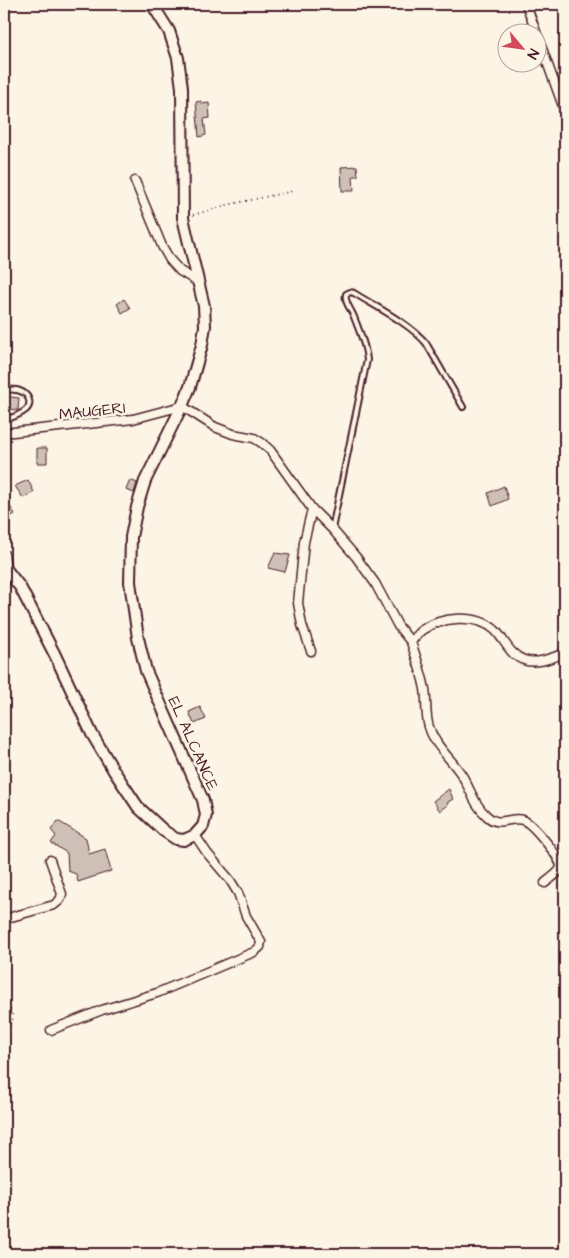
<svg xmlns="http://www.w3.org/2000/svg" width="569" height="1258" viewBox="0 0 569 1258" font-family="'Architects Daughter',sans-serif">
  <rect width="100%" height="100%" fill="#fcf5e5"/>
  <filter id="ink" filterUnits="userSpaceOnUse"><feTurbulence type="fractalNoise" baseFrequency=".02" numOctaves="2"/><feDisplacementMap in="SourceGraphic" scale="10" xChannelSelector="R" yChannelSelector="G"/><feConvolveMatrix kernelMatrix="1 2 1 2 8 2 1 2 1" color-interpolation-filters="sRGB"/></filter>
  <g filter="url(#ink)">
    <path fill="#cfc0b7" stroke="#4a1f2b" d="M201 101 202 104 209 103 210 118 204 119 206 135 199 137 196 102Z
      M357 166 358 176H353L354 191H342L341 167Z
      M124 299 130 308 122 313 117 304Z
      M4 396 19 398 18 410 4 409Z
      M37 448H47V463H37Z
      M28 480 34 492 23 498 15 486Z
      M130 480 137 483 134 493 126 490Z
      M504 486 508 499 492 506 488 493Z
      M4 498 15 514 4 520Z
      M275 553 290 555 285 572 268 568Z
      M200 707 206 719 194 724 189 712Z
      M449 789 453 799 448 802 447 806 440 811 433 801Z
      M58 821 86 838 89 854 105 849 111 871 78 882 76 874 68 871 67 853 51 843 56 836 51 830Z"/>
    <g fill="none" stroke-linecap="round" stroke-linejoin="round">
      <g stroke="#4a1f2b" stroke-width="8">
        <path id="service" d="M4 389C9 390 15 389 20 391 28 394 33 403 26 410 20 415 11 418 4 420
          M332 529 367 360C366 345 359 330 354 317 351 309 344 302 346 294L350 292 354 293C376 307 409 323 426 343L463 407"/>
      </g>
      <g stroke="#4a1f2b" stroke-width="11">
        <path id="minor" d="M526 4 565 112
          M135 181 162 246 170 260 180 271 198 282
          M4 433 133 419 182 406 215 427 233 434 254 438 262 443 270 450 312 509 332 529 356 557 375 583 398 626 411 642C414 638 418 633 422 630 441 617 476 613 495 630 505 640 509 655 524 660 537 665 554 657 565 653
          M4 554 6 569
          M411 642C416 657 422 673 425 689 427 701 425 715 429 727 435 747 453 760 463 777 471 791 475 806 487 816 499 828 510 816 523 820 532 823 561 858 561 867 560 873 549 879 545 883
          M311 651 302 625 298 603 304 542 312 509
          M4 919 54 905 60 900 62 894 50 860
          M51 1030 102 1010 157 993 254 952 260 947 261 942 246 916 238 893 230 880 207 853 195 835"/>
      </g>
      <g stroke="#4a1f2b" stroke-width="14">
        <path id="tertiary" d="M4 568 6 569 20 587 55 655 92 734 114 771 138 807 164 831 176 839 184 840 195 835 203 826 206 815 203 800 146 671 138 638 130 582 131 537 137 507 145 481 182 406 190 387 202 345 205 326 204 306 183 218 182 88 178 58 169 31 152 4"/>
      </g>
      <path stroke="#4a1f2b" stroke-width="2" stroke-dasharray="1 4" stroke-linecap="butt" d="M193 215 227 205 293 191
        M4 996 8 1002 13 1018 4 1036"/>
      <use href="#service" stroke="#fcf5e5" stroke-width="4"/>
      <use href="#minor" stroke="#fcf5e5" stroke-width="8"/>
      <use href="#tertiary" stroke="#fcf5e5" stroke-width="10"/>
    </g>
  </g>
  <g text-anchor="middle" stroke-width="5" stroke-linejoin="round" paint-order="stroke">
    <g font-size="16" fill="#4a1f2b" stroke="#fcf5e5">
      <text transform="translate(92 410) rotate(-6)" y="6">MAUGERI</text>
      <text transform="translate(194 743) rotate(66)" y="6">EL ALCANCE</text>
    </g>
  </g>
  <rect width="569" height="1258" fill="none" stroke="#fcf5e5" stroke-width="20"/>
  <rect x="10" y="10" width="549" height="1238" fill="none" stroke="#4a1f2b" stroke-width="2" filter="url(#ink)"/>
  <g transform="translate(522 48) rotate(119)"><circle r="24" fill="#fcf5e5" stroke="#b59f9b"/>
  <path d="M0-4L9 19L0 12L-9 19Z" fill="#d1495b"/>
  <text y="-8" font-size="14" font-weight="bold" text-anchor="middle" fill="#4a1f2b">N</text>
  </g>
</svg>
